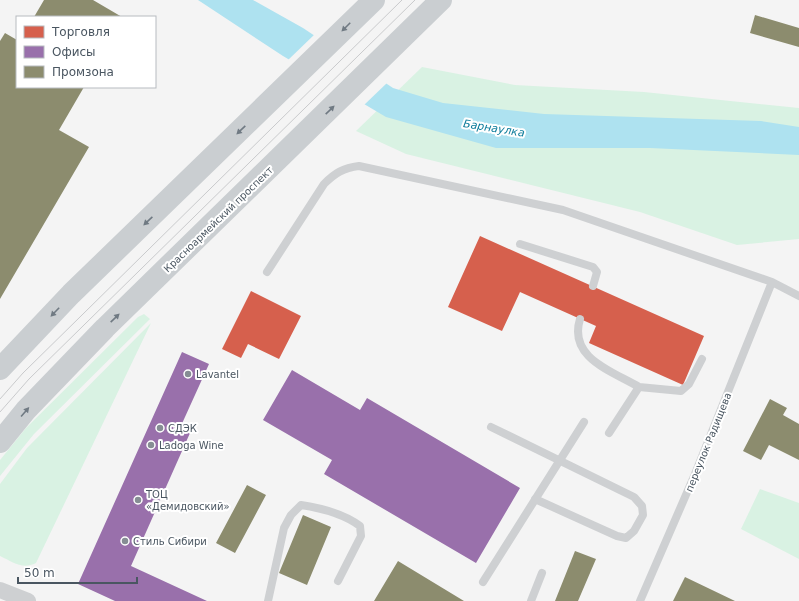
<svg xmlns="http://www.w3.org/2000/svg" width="799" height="601" viewBox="0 0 799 601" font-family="'DejaVu Sans',sans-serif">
  <rect width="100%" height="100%" fill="#f4f4f4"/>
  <path fill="#d9f2e3" d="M422 67 515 85 644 92 799 108V239L737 245 640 212 406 154 356 131Z
    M144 314 150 319 34 434 0 476V460L26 428 138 317Z
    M151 323 36 563C22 570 13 562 0 556V484L27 448Z
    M760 489 799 503V559L741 529Z"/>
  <path fill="#aee2f0" d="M198 0H253L303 28 393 88 443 103 544 114 761 121 799 127V155L650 148H496L386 117 283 56Z"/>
  <path fill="#f4f4f4" d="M315 34 388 82 363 106 287 61Z"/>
  <path fill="#d6604d" d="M480 236 704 336 683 385 589 343 596 326 520 292 502 331 448 307Z
    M251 291 301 316 279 359 248 344 241 358 222 349Z"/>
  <path fill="#9970ab" d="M182 352 209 364 180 428 190 433 131 566 207 601H115L78 584Z
    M292 370 360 410 367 398 520 488 476 563 324 474 332 460 263 420Z"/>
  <path fill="#8c8c6e" d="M44 0H93L122 17H34Z
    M755 15 799 28V47L750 33Z
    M5 33 17 40V87H84L59 130 89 147 0 299V41Z
    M770 399 787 408 783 415 799 424V460L769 445 761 460 743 451Z
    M247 485 266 495 235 553 216 543Z
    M303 515 331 527 307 585 279 573Z
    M575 551 596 559 578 601H555Z
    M398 561 464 601H374Z
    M685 577 735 601H673Z"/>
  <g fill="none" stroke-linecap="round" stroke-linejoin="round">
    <path stroke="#ced0d2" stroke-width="8" d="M520 244 593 267 597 272 593 286
      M267 272 324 184C335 173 343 168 359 166L563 210 772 282 799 296
      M580 319C568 358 612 371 639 387
      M491 427 634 497 642 506 643 515 634 531 626 538 617 536 535 499
      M609 433 639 387 681 391 689 384 702 359
      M483 582 584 422
      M268 601 284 528 291 515 301 505C321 508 344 514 360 526L361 536 338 581
      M531 601 542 573
      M640 601 695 474 772 282"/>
    <path stroke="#ced0d2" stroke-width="16" d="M0 590 28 601"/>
    <path stroke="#caced1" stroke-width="22" d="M0 369 71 294 374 0
      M0 442 26 410 105 328 441 0"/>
    <path stroke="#c9cacc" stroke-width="1" d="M0 399 23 373 82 315 402 0
      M0 412 29 379 415 0"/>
  </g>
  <defs><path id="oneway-solid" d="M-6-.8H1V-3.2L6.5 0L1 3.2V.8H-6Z"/></defs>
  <g fill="#707a83">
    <use href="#oneway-solid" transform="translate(346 27) rotate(135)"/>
    <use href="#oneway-solid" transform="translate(330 110) rotate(-44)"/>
    <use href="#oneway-solid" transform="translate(241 130) rotate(136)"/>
    <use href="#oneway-solid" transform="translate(148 221) rotate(137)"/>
    <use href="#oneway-solid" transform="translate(55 312) rotate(134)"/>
    <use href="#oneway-solid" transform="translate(115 318) rotate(-44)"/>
    <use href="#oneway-solid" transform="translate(25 412) rotate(-49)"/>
  </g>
  <g fill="#868d94" stroke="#fff" stroke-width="1.5">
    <circle cx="188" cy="374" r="4"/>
    <circle cx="160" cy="428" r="4"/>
    <circle cx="151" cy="445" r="4"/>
    <circle cx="138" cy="500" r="4"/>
    <circle cx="125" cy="541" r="4"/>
  </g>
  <g text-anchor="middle" stroke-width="4" stroke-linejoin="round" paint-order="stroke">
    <g font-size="10" fill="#4a5661" stroke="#fff">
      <text transform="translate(218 219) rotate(-44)" y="4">Красноармейский проспект</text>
      <text transform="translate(708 442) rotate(-68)" y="4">переулок Радищева</text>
    </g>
    <g font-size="10" fill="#4a5661" stroke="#fff" text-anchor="start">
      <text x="196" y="378">Lavantel</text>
      <text x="168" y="432">СДЭК</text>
      <text x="159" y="449">Ladoga Wine</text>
      <text x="146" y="498">ТОЦ<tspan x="146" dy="12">«Демидовский»</tspan></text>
      <text x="133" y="545">Стиль Сибири</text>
    </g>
    <g font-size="11" font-style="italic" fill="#0c7c9b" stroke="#fff">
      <text transform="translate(494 128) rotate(9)" y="4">Барнаулка</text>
    </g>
  </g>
  <rect x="16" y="16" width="140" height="72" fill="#ffffff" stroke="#b7bbc0"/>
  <rect x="24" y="26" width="20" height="12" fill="#d6604d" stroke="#b7bbc0"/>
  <text x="52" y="36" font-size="12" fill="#4a5661">Торговля</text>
  <rect x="24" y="46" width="20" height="12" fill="#9970ab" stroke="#b7bbc0"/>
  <text x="52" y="56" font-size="12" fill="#4a5661">Офисы</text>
  <rect x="24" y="66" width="20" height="12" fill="#8c8c6e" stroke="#b7bbc0"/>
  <text x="52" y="76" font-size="12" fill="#4a5661">Промзона</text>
  <path d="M18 577v6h119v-6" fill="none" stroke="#4a5661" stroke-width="2"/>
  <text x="24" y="577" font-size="12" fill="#4a5661" stroke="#ffffff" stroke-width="3" paint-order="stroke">50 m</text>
</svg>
